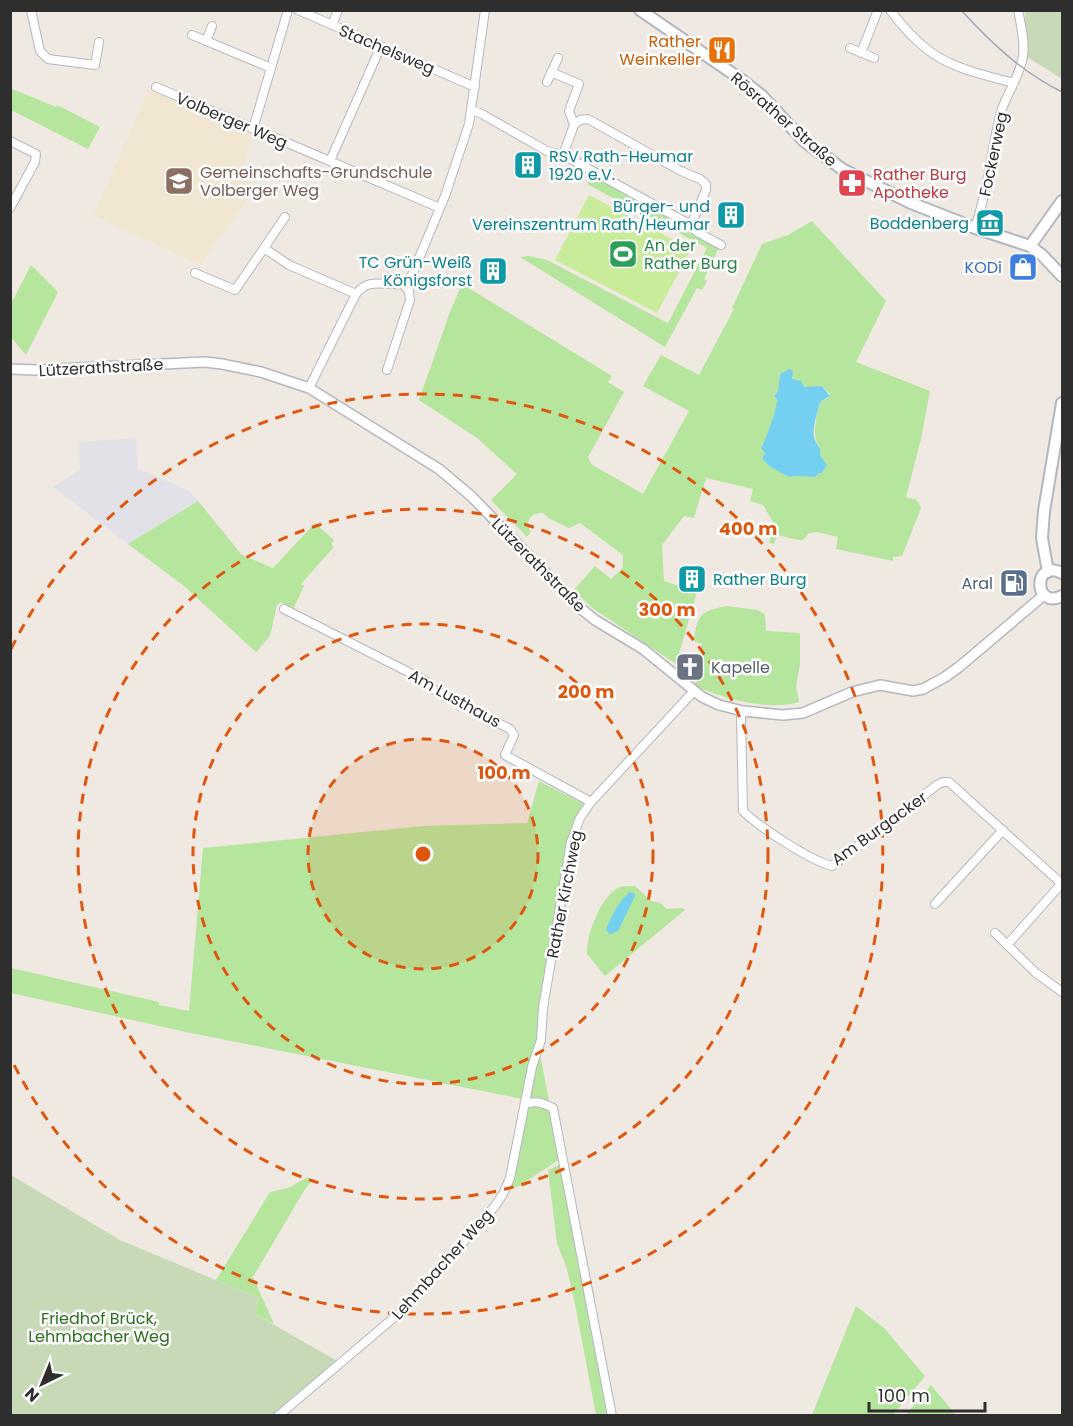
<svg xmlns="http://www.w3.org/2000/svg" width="1073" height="1426" viewBox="0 0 1073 1426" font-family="Poppins,sans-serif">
  <rect width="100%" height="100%" fill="#efe9e1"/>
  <path fill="#e3e1e8" d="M136 438 138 469 188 490 198 501 128 544 53 487 80 470 79 442Z"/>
  <path fill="#f0e6d1" d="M149 88 253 132 241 175 257 187 200 265 94 215Z"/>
  <path fill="#b6e59e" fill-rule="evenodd" d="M10 88 56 107 57 105 100 127 88 149 11 110Z
    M592 176 720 245 704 279 707 281 702 290 697 288 665 347 520 257 529 256 547 260 668 323 707 248 587 184Z
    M812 221 886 301 856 362 930 391 921 439 906 497 917 500 921 508 902 556 893 557V561L836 549 838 537 817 532 809 533 803 540H798L778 535 774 544 769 543 773 522 763 505 750 501 753 489 706 478 694 518 684 516 662 545 664 581 697 592 676 664 591 607 574 590 595 566 611 579 623 567V555L580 523 569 528 550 519 543 513C530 512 524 522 531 532L527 537 491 500 517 474 477 438 419 400 450 312 462 284 612 376 608 382 624 392 588 457 591 464 643 494 689 411 643 386 661 355 699 375 734 309 732 308 762 244 788 235ZM787 372 804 388 822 386 830 394 828 398 820 402C817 419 810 433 820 448L819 455 827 465 815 477C806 477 798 475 789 477L762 458 765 453 761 448C769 433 774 417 778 400L774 398 778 391 780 374Z
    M31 265 58 292 26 355 11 337V304Z
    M198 501 242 555 273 568 315 523 334 540 331 544 334 547 301 584 304 586 293 609 281 602 277 605 270 636 256 652 184 586 128 544Z
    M727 606 758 610 765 615 766 631 800 633V664L796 686 799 702C766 711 726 699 695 686L697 665 702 644 694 641C697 614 701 611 727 606Z
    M539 781 584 804C566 828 564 859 559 887 550 940 545 993 536 1046 533 1064 527 1081 523 1099L186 1032 11 993V968L159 1002V1005L189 1011 203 848 423 826 527 823Z
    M635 886 651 901 660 903 667 909 682 908 685 910 605 976 587 954C586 935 600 900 616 889 622 885 629 886 635 886Z
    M538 1059H541L549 1101 537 1098 529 1099Z
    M533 1104 545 1106 552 1114 560 1159 519 1186 512 1188 509 1187 527 1109Z
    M561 1164 609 1415H596L575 1304 567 1269 557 1243 548 1170Z
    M308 1177 312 1181 305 1189 253 1277 274 1324 255 1314 259 1298 216 1280 270 1192 288 1188Z
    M856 1306 884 1328 925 1376 893 1415H812Z
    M931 1385 956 1415H906Z"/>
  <path fill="#c8d9b8" d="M1025 11H1062V79L1026 56Z
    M11 1175 120 1240 259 1298 255 1314 339 1362 275 1415 11 1416Z"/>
  <path fill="#c9ec9a" d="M589 195 691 249 657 313 555 260Z"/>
  <path fill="#75cff0" d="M790 369 793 371 792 378 796 380 801 381 804 387 822 386 830 396 820 402C818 413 812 426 814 437 816 445 822 447 820 455L827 465 822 473H819L815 477C806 477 798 475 789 477L769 466 762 458 765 453 761 448C767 437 770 426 774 415 776 410 775 406 778 400L774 397 778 391 780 374Z
    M630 892 635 894V896L618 931 610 934 606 930C611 916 619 901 630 892Z"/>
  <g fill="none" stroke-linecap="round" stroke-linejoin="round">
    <g stroke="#b4b7c1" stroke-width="10">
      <path id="minor" d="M31 10 40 51 48 59 95 65 99 42
        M298 10 475 87
        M890 10C929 62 953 67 1014 83
        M332 25 338 10
        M192 35 271 68
        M206 41 212 26
        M850 48 874 58
        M861 53 878 10
        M551 72 579 84 569 111 574 125
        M547 82 558 58
        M156 87 440 208
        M472 111 480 113 547 151 563 155 691 225 697 232 721 245
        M253 129 288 10
        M10 141 36 154 35 162 10 208
        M563 155 574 125 580 120 588 119 681 171 700 179 706 184V190L691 225
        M330 161 381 46
        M975 228C988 190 991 150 1001 112 1007 93 1020 76 1023 56 1025 41 1021 25 1018 10
        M264 248 285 217
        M195 273 235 290 264 248 289 265 356 294
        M387 370 410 300 409 291 403 284
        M309 388 356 294C369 277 384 286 403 284L412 275 445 196 469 124 485 10
        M284 609 426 681 434 690 510 729 514 735 505 755 591 802
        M743 711 741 716 743 811C759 827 811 861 832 866L937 785 943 782H949L1062 884
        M935 904 1003 830
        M995 933 1036 973 1062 992
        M1007 945 1062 883
        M525 1104C536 1100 543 1103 553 1108L612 1416
        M278 1416 404 1309 495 1206 503 1194 510 1178 532 1067 541 1040 543 1008 571 842 580 818 591 802 694 691"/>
    </g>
    <g stroke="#b4b7c1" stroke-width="12">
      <path id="tertiary" d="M10 369 37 370 205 362 222 364 261 372 309 388 439 469 471 496 579 607 595 620 643 649 702 697 719 705 743 711 783 715 803 713 852 692 880 685 913 691 923 689 945 677 959 667 1044 595"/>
    </g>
    <g stroke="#b4b7c1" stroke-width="14">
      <path id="secondary" d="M640 10 742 80 762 96 804 141 842 169 911 203 975 228 1030 246 1042 255 1062 276
        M1030 246 1062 201
        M1048 572 1042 538 1044 511 1062 403
        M1062 573C1033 558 1033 610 1062 596"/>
    </g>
    <use href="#minor" stroke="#fff" stroke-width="8"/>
    <use href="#tertiary" stroke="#fff" stroke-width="9"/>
    <use href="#secondary" stroke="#fff" stroke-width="10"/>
    <path stroke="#a3a6b8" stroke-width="1.5" d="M961 10C991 43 1022 72 1062 92"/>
  </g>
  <circle cx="423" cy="854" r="115" fill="#df570e" fill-opacity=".12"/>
  <g fill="none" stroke="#df570e" stroke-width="3" stroke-dasharray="10 8">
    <circle cx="423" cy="854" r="115"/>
    <circle cx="423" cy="854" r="230"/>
    <circle cx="423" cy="854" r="345"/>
    <path d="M11 649A460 460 0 1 1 11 1059"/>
  </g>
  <defs>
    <g id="restaurant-square" transform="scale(1.5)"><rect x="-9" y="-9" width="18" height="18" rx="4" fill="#e8710a" stroke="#fff"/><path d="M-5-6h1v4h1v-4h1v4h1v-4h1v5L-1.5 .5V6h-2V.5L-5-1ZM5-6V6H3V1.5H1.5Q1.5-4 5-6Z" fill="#fff"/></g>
    <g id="building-square" transform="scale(1.5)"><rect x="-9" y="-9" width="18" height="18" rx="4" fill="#0f9aa8" stroke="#fff"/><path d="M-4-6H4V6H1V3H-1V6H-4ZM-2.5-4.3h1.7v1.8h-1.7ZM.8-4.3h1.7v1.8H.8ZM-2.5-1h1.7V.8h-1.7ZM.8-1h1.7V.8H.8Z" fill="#fff"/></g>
    <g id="school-square" transform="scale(1.5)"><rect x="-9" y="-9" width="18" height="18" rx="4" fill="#8d6e63" stroke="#fff"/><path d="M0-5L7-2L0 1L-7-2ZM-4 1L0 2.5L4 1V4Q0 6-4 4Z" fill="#fff"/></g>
    <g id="pharmacy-square" transform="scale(1.5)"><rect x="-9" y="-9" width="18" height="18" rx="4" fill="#e0444e" stroke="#fff"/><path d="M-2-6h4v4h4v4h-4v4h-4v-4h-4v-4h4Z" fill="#fff"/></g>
    <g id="museum-square" transform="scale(1.5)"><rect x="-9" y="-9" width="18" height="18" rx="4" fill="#0f9aa8" stroke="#fff"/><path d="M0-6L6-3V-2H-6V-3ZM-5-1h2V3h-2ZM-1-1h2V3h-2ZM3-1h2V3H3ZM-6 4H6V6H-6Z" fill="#fff"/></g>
    <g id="stadium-square" transform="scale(1.5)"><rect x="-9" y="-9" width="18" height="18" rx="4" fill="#2e9e5b" stroke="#fff"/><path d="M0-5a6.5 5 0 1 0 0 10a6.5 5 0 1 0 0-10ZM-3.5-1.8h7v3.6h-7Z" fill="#fff"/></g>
    <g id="shop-square" transform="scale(1.5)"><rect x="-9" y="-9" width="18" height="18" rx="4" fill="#3f7fe0" stroke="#fff"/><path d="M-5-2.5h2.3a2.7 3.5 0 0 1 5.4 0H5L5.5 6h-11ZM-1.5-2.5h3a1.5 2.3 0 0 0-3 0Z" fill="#fff"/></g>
    <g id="fuel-square" transform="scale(1.5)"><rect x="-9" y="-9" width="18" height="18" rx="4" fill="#5c6f8a" stroke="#fff"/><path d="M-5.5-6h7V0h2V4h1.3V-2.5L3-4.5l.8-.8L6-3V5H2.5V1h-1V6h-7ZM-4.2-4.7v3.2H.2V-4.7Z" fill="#fff"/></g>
    <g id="church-square" transform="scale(1.5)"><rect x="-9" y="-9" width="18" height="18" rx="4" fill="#6b7280" stroke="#fff"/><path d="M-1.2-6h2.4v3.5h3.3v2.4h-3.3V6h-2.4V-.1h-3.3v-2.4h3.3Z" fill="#fff"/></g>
  </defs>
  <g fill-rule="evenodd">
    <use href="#restaurant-square" x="722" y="50"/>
    <use href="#building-square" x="528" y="165"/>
    <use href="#school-square" x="179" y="181"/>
    <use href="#pharmacy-square" x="852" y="183"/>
    <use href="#building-square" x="731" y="215"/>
    <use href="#museum-square" x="990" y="223"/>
    <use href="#stadium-square" x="623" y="254"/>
    <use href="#shop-square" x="1023" y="267"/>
    <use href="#building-square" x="493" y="271"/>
    <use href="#building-square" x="692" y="579"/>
    <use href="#fuel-square" x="1014" y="583"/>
    <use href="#church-square" x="690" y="667"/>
  </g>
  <g text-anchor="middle" stroke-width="5" stroke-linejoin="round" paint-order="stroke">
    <g font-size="16" fill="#c56008" stroke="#fff" text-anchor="end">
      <text x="701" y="47">Rather<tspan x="701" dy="18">Weinkeller</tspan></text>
    </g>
    <g font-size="16" fill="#2e2e2e" stroke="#fff">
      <text transform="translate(387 49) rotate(23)" y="6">Stachelsweg</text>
      <text transform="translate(784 119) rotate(41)" y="6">Rösrather Straße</text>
      <text transform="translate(232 120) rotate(23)" y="6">Volberger Weg</text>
      <text transform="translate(993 154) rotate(-78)" y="6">Fockerweg</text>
      <text transform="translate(101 367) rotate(-3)" y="6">Lützerathstraße</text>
      <text transform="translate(539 565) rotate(45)" y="6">Lützerathstraße</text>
      <text transform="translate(455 698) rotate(29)" y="6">Am Lusthaus</text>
      <text transform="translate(879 828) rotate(-36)" y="6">Am Burgacker</text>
      <text transform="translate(564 894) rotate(-79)" y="6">Rather Kirchweg</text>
      <text transform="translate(442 1264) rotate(-48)" y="6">Lehmbacher Weg</text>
    </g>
    <g font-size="16" fill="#0d838f" stroke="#fff" text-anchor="end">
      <text x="549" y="162" text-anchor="start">RSV Rath-Heumar<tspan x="549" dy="18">1920 e.V.</tspan></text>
      <text x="710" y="212">Bürger- und<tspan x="710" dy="18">Vereinszentrum Rath/Heumar</tspan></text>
      <text x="969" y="229">Boddenberg</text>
      <text x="472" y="268">TC Grün-Weiß<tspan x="472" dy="18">Königsforst</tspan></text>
      <text x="713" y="585" text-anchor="start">Rather Burg</text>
    </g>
    <g font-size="16" fill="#785e54" stroke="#fff" text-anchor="start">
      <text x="200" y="178">Gemeinschafts-Grundschule<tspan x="200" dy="18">Volberger Weg</tspan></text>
    </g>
    <g font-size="16" fill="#be3a42" stroke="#fff" text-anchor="start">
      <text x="873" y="180">Rather Burg<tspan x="873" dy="18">Apotheke</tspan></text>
    </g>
    <g font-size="16" fill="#27864d" stroke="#fff" text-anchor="start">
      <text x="644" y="251">An der<tspan x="644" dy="18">Rather Burg</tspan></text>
    </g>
    <g font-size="16" fill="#366cbe" stroke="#fff" text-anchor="end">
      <text x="1002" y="273">KODi</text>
    </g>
    <g font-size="16" fill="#4e5e75" stroke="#fff" text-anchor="end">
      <text x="993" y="589">Aral</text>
    </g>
    <g font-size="16" fill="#5b616d" stroke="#fff" text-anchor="start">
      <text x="711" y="673">Kapelle</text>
    </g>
    <g font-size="16" fill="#2c6e1b" stroke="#fff">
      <text x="99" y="1324">Friedhof Brück,<tspan x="99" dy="18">Lehmbacher Weg</tspan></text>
    </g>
  </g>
  <circle cx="423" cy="854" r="9" fill="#df570e" stroke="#fff" stroke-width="3"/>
  <g font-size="18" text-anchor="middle" font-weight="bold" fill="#df570e" stroke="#fff" stroke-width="5" stroke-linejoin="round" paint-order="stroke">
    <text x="748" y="535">400 m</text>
    <text x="667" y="616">300 m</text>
    <text x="586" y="698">200 m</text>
    <text x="504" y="779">100 m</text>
  </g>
  <rect width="1073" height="1426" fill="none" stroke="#2e2e2e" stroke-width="24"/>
  <g transform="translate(42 1384) rotate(223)" stroke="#ffffff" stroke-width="4.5" paint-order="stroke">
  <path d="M0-4.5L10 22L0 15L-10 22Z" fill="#2e2e2e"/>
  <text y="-9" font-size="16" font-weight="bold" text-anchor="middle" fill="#2e2e2e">N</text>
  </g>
  <path d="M869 1402v9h116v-9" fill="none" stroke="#2e2e2e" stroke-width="3"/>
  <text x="878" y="1402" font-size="18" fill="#2e2e2e" stroke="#ffffff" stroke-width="4.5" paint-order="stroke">100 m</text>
</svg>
